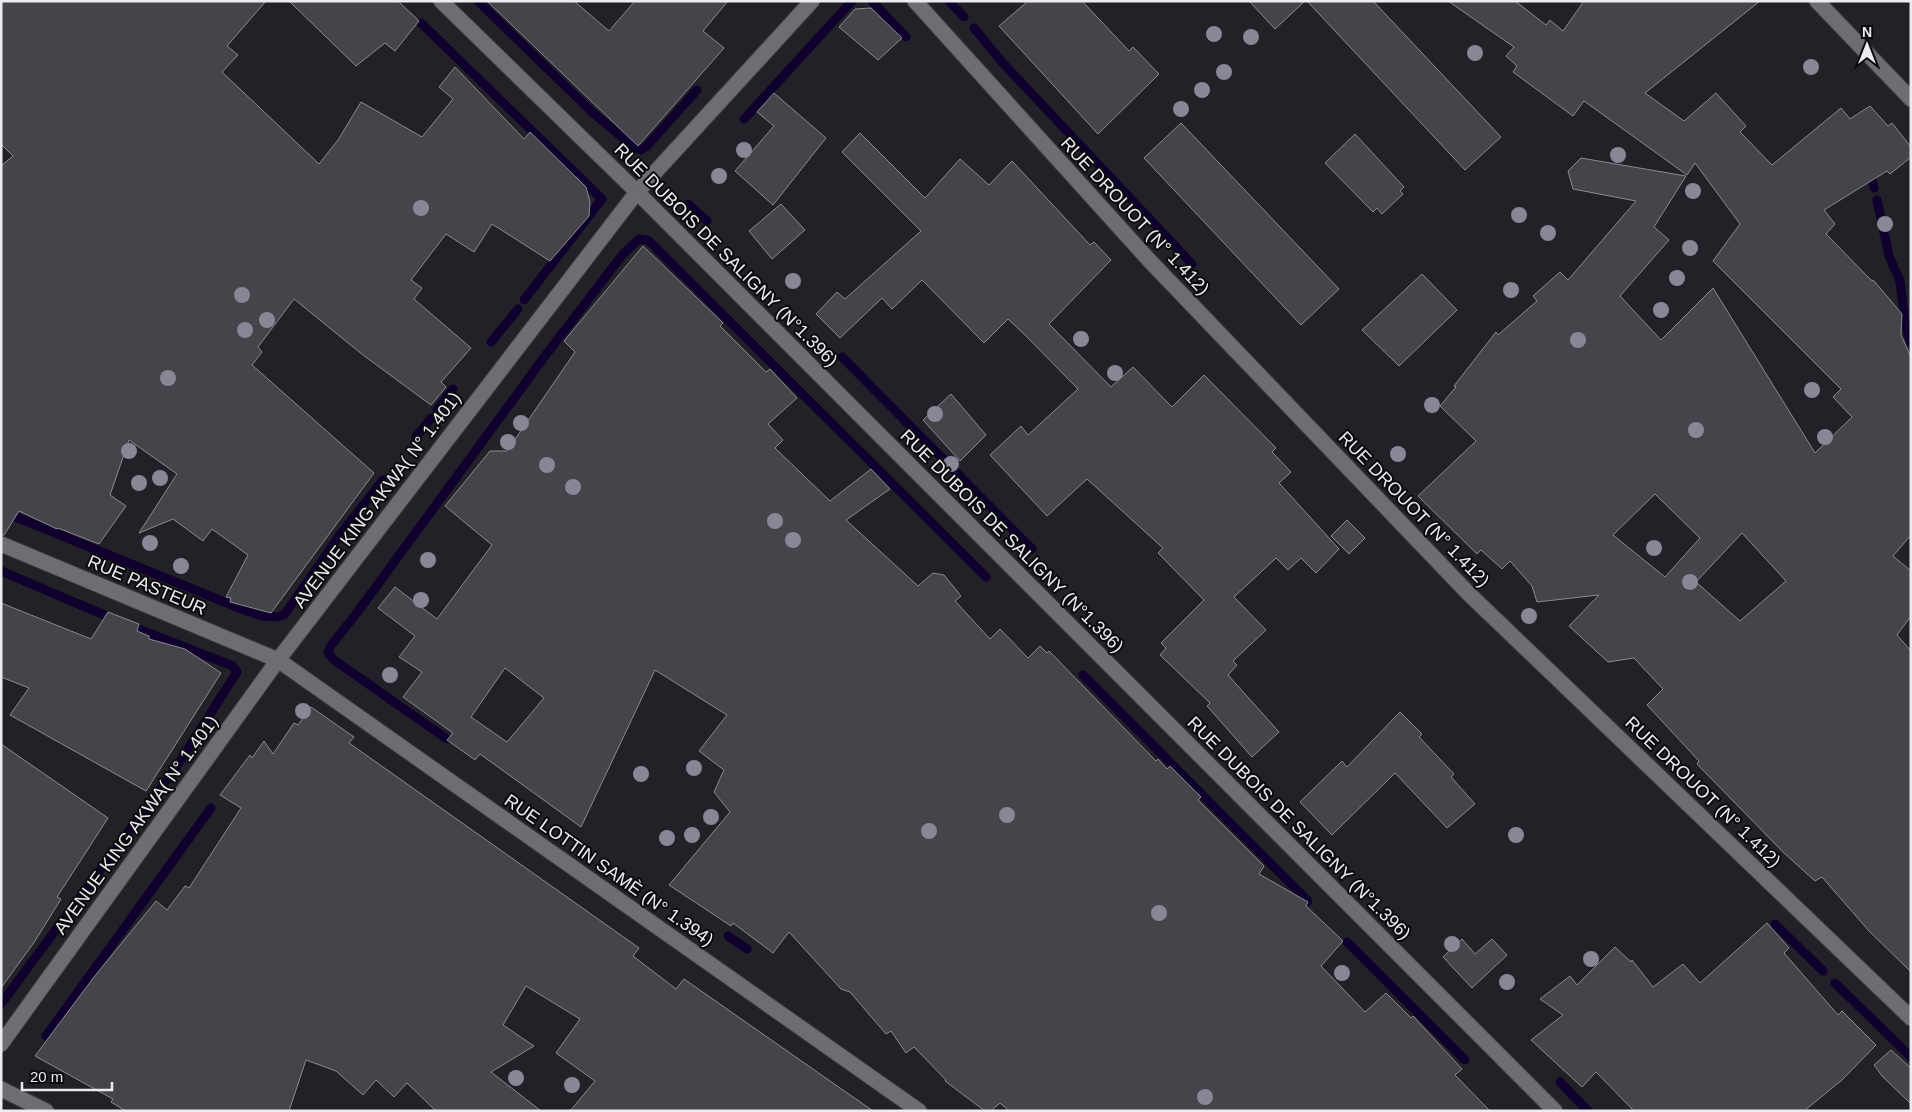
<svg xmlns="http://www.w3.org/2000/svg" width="1912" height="1112" viewBox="0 0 1912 1112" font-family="Helvetica,sans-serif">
  <rect width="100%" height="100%" fill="#222127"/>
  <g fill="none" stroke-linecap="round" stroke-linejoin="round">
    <path stroke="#0f002e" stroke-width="9" d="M478 1 592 112 635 148 641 150 646 147 697 90
      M872 1 906 37
      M949 1 964 17
      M421 23 602 199 524 300
      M974 28 1001 61 1192 264
      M744 119 852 1
      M1870 169 1874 188
      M1877 200 1889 256 1900 281 1905 323 1911 343
      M688 204 707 221
      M491 342 518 309
      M842 357 1032 549
      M437 410 453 389
      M416 437 431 418
      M6 513 239 608 262 616 277 617 284 615 342 532 383 480
      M1 571 116 620
      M1083 675 1308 901
      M447 739 334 660 328 653 330 647 359 610 545 356 623 254 639 239 648 240 986 577
      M1775 924 1823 971
      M728 936 747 949
      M1347 942 1465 1060
      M1835 983 1911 1057
      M1 1004 177 766 237 672 233 666 128 625
      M46 1036 211 808
      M1560 1082 1588 1111"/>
  </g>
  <path fill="#45444b" stroke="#8b8a92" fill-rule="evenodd" d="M1 1H266L227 46 238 55 222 72 319 164 338 140 361 102 422 137 453 99 439 87 455 67 524 139 530 132 586 187 590 202 589 216 550 261 492 224 474 252 446 234 411 280 422 288 414 299 471 348 441 382 446 387 431 405 363 355 294 299 258 347 262 352 252 365 374 473 271 613 230 602 231 598 226 597 248 555 212 529 203 541 173 519 139 533 177 474 129 440 110 495 126 506 99 544 58 528 57 529 19 511 4 535H1V166L13 156 1 144Z
    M289 1H398L419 21 395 51 385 43 356 66Z
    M487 1H574L609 31 635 1H728L703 31 724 48 638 146Z
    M1028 1H1082L1129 51 1133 47 1159 74 1098 134 999 26Z
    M1249 1H1305L1275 29Z
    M1307 1H1373L1501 137 1465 170Z
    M1448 1H1515L1546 25 1550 20 1563 31 1584 1H1760L1645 93 1684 121 1716 93 1746 126 1740 132 1772 165 1841 108 1850 119 1870 106 1888 126 1892 123 1911 147V157L1890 174 1887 171 1824 210 1835 224 1826 234 1871 280 1874 281 1902 314 1901 335 1911 357V535L1893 556 1911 571V616L1897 635 1911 651V972L1869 931 1822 877 1815 881 1783 852 1697 764 1699 761 1647 705 1663 689 1634 658 1608 662 1569 626 1599 595 1537 602 1532 586 1510 561 1502 569 1481 550 1477 554 1418 496 1476 441 1440 406 1456 387 1454 386 1496 332 1498 335 1537 301 1533 296 1560 272 1568 280 1636 201 1573 189 1568 171 1581 158 1686 176 1654 227 1669 240 1620 296 1661 340 1713 288 1815 453 1852 417 1833 397 1841 389 1713 261 1740 224 1695 163 1687 175 1584 101 1573 116 1513 72 1517 66 1506 56 1514 47ZM1655 494 1700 538 1665 577 1613 535ZM1742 533 1786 581 1740 621 1696 582Z
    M871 8 902 38 878 60 839 27 855 9Z
    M774 93 826 138 773 205 735 171 774 126 757 112Z
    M1181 123 1339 289 1301 325 1144 158Z
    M860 133 925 198 960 159 989 185 1012 161 1090 245 1094 242 1111 260 1049 324 1111 387 1133 367 1172 407 1204 375 1276 448 1272 452 1291 472 1279 483 1339 549 1316 573 1301 558 1288 570 1276 558 1234 597 1266 630 1233 661 1237 665 1228 675 1279 732 1252 757 1207 706 1210 703 1160 655 1166 648 1161 643 1204 600 1158 553 1163 548 1087 479 1047 516 990 455 1021 426 1028 435 1078 389 1026 336 1008 319 984 343 922 280 892 309 882 298 840 338 816 314 837 292 845 299 921 231 842 152Z
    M1355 134 1404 187 1400 191 1403 194 1382 214 1377 208 1373 212 1325 163Z
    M781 204 805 230 772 259 749 231Z
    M643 246 723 323 720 326 766 372 770 369 797 398 768 424 783 440 775 448 830 501 871 469 890 489 846 520 918 586 933 573 944 575 961 596 955 601 990 639 1000 629 1028 658 1040 646 1047 653 1049 651 1156 761 1158 759 1167 769 1170 766 1201 797 1198 800 1264 866 1259 874 1308 902 1306 906 1343 941 1321 966 1365 1012 1386 993 1411 1018 1413 1016 1462 1069 1455 1075 1490 1111H1009L1000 1103 991 1111H985L945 1081 946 1080 914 1047 906 1053 891 1031 886 1034 850 992 841 989 789 932 773 953 733 923 731 926 669 885 730 812 714 792 724 770 699 751 727 715 655 670 581 827 480 754 475 760 447 740 453 733 403 697 422 672 399 657 415 636 378 608 395 587 437 619 492 545 445 506 490 451H507L575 352 564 341ZM505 668 544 698 507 742 471 717Z
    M1422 274 1457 310 1399 366 1362 330Z
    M951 394 986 435 960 461 923 420Z
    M1347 520 1365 538 1349 554 1331 536Z
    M1 603 91 639 108 612 139 624 137 631 149 636V639L185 649 221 673 146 791 10 715 29 688 1 677Z
    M311 707 354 737 349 743 639 948 633 956 676 989 684 979 873 1111H570L595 1081 556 1053 580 1019 526 986 503 1025 534 1046 491 1072 541 1111H436L407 1083 394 1097 376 1080 363 1095 336 1071 306 1060 289 1111H126L111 1102 113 1099 35 1056 94 977 156 901 167 910 185 886 189 888 241 808 220 795 250 755 252 758 264 741 273 754 294 723 298 725Z
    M1400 712 1422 734 1419 737 1454 774 1451 777 1475 804 1447 828 1395 773 1332 835 1300 802 1342 761 1347 767Z
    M1 744 108 818 57 897 61 899 35 941 1 988Z
    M1767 923 1789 948 1784 953 1838 1015 1842 1011 1876 1045 1842 1080 1804 1111H1634L1596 1072 1582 1087 1531 1040 1563 1015 1540 999 1570 976 1577 985 1615 947 1631 962 1632 960 1653 987 1683 964 1700 983Z
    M1462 939 1475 954 1492 939 1507 955 1472 988 1443 957Z
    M1891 1050 1911 1068V1104L1882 1076 1874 1065Z"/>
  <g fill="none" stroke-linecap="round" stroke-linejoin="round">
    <g stroke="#3c3c41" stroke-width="17">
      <path id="street" d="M441 1 637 192 1555 1111
        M915 1 1148 259 1468 593 1911 1018
        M1817 1 1911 99
        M1 544 278 660 919 1111
        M1 1089 46 1111"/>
    </g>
    <g stroke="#3c3c41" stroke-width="17">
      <path id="secondary" d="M1 1044 278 660 637 192 812 1"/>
    </g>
    <use href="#street" stroke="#6e6d74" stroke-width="15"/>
    <use href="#secondary" stroke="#6e6d74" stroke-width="15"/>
  </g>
  <g fill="#898796">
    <circle cx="1214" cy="34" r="8"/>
    <circle cx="1251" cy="37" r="8"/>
    <circle cx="1475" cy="53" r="8"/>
    <circle cx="1811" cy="67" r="8"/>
    <circle cx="1224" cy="72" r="8"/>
    <circle cx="1202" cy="90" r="8"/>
    <circle cx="1181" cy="109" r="8"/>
    <circle cx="744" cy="150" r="8"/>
    <circle cx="1618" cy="155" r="8"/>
    <circle cx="719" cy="176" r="8"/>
    <circle cx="1693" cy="191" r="8"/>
    <circle cx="421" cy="208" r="8"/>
    <circle cx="1519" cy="215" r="8"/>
    <circle cx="1885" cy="224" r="8"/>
    <circle cx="1548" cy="233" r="8"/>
    <circle cx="1690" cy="248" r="8"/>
    <circle cx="1677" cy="278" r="8"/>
    <circle cx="793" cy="281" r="8"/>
    <circle cx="1511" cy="290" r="8"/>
    <circle cx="242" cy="295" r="8"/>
    <circle cx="1661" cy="310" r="8"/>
    <circle cx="267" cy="320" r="8"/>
    <circle cx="245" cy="330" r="8"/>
    <circle cx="1081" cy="339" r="8"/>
    <circle cx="1578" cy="340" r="8"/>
    <circle cx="1115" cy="373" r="8"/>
    <circle cx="168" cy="378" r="8"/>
    <circle cx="1812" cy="390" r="8"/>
    <circle cx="1432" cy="405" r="8"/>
    <circle cx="935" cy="414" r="8"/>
    <circle cx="521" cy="423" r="8"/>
    <circle cx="1696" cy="430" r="8"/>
    <circle cx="1825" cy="437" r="8"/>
    <circle cx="508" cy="442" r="8"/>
    <circle cx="129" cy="451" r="8"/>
    <circle cx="1398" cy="454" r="8"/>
    <circle cx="951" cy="464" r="8"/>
    <circle cx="547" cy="465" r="8"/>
    <circle cx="160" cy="478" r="8"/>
    <circle cx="139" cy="483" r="8"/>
    <circle cx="573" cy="487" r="8"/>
    <circle cx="775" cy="521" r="8"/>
    <circle cx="793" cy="540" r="8"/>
    <circle cx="150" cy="543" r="8"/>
    <circle cx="1654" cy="548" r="8"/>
    <circle cx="428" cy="560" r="8"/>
    <circle cx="181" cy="566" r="8"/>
    <circle cx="1690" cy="582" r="8"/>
    <circle cx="421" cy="600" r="8"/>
    <circle cx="1529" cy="616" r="8"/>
    <circle cx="390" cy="675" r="8"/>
    <circle cx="303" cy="711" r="8"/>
    <circle cx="694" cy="768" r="8"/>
    <circle cx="641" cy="774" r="8"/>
    <circle cx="1007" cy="815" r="8"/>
    <circle cx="711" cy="817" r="8"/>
    <circle cx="929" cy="831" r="8"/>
    <circle cx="692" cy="835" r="8"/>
    <circle cx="1516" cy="835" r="8"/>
    <circle cx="667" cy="838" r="8"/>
    <circle cx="1159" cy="913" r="8"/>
    <circle cx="1452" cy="944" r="8"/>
    <circle cx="1591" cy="959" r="8"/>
    <circle cx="1342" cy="973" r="8"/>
    <circle cx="1507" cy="982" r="8"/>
    <circle cx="516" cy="1078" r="8"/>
    <circle cx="572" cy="1085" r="8"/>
    <circle cx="1205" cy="1097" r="8"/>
  </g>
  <g text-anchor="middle" stroke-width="4" stroke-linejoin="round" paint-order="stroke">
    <g font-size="18" fill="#ececf0" stroke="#0b0b0e">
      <text transform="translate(1135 216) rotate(47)" y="6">RUE DROUOT (N° 1.412)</text>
      <text transform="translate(726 255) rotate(45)" y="6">RUE DUBOIS DE SALIGNY (N°1.396)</text>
      <text transform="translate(377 500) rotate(-53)" y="6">AVENUE KING AKWA( N° 1.401)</text>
      <text transform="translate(1414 509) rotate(46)" y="6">RUE DROUOT (N° 1.412)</text>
      <text transform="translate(1012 541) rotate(45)" y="6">RUE DUBOIS DE SALIGNY (N°1.396)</text>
      <text transform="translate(147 585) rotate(23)" y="6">RUE PASTEUR</text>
      <text transform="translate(1703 792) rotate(44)" y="6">RUE DROUOT (N° 1.412)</text>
      <text transform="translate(136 825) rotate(-54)" y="6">AVENUE KING AKWA( N° 1.401)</text>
      <text transform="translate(1299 828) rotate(45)" y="6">RUE DUBOIS DE SALIGNY (N°1.396)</text>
      <text transform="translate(609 870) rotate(35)" y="6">RUE LOTTIN SAMÈ (N° 1.394)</text>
    </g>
  </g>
  <rect width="1912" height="1112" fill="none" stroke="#ececf0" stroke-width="5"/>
  <g transform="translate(1867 45)" stroke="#0b0b0e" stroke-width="4" paint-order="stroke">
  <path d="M0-4L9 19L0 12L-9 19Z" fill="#ececf0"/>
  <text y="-8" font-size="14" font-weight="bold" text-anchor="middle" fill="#ececf0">N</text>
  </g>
  <path d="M22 1082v8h90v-8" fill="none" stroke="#ececf0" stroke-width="2.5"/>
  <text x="30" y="1082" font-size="15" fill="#ececf0" stroke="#0b0b0e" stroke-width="4" paint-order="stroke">20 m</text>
</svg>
